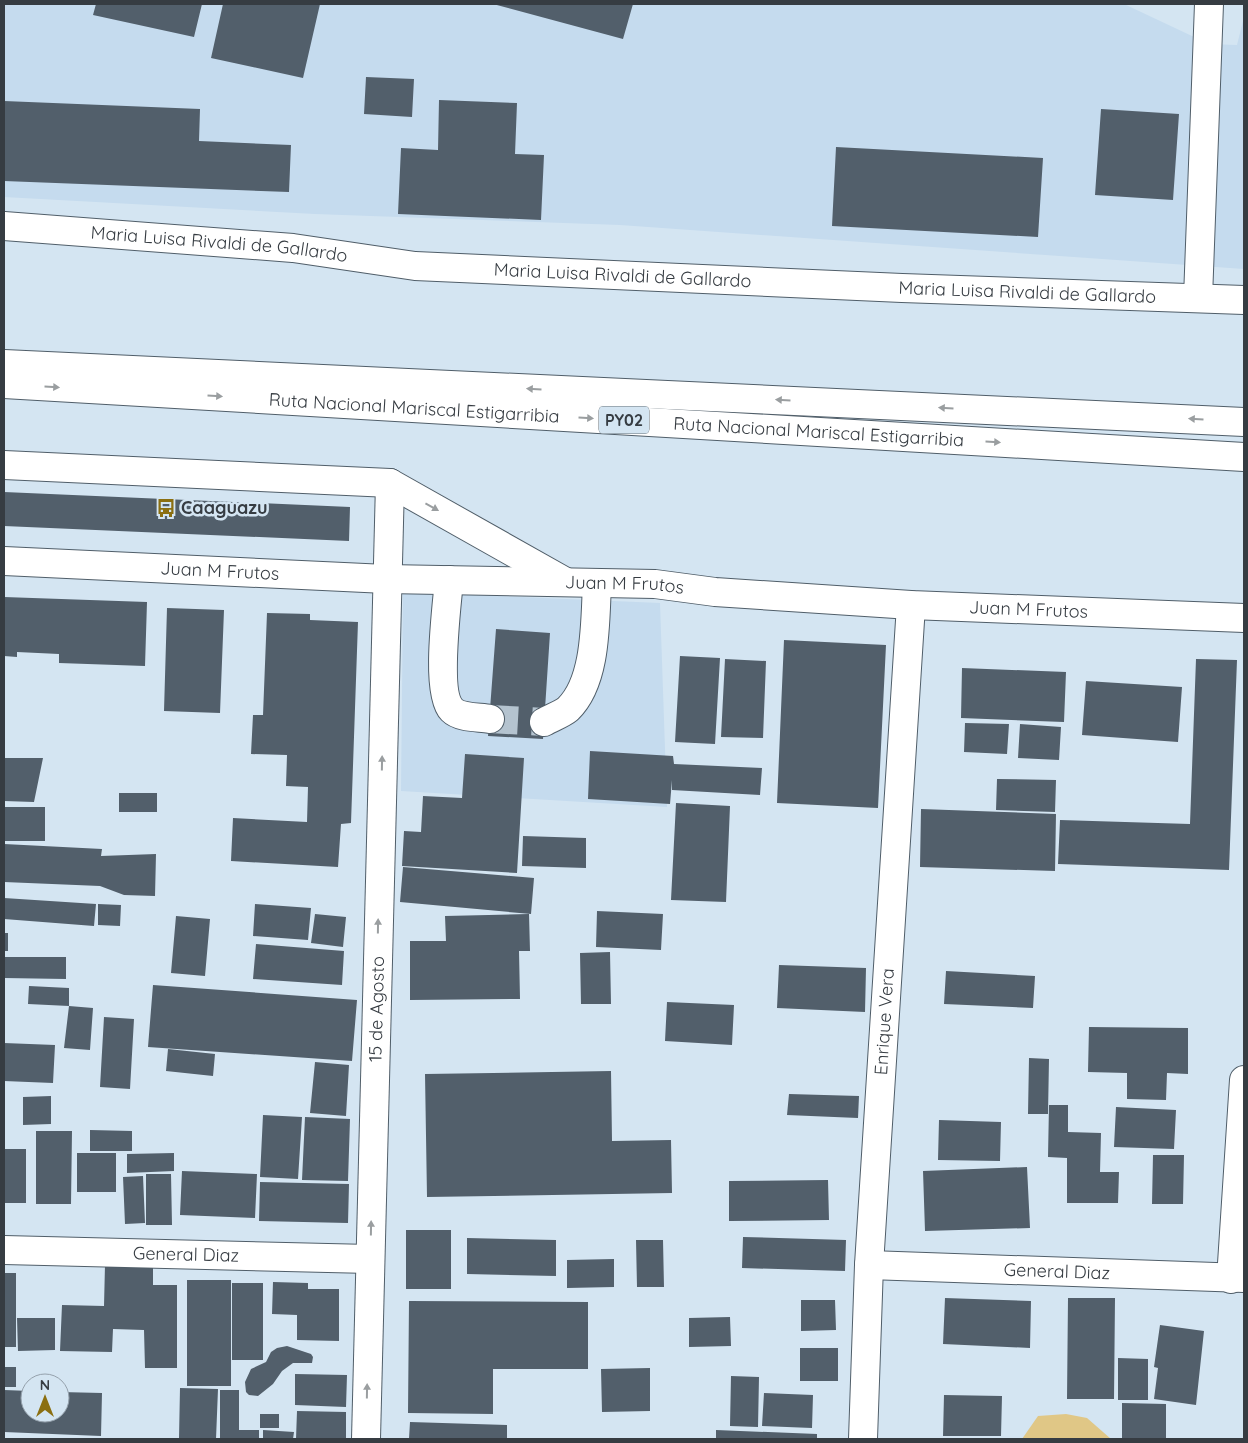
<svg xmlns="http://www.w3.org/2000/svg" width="1248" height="1443" viewBox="0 0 1248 1443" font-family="Quicksand,sans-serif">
  <rect width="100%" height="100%" fill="#d4e5f2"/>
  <path fill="#c5dbee" d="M4 4H1124L1209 44 1237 45 1244 17V269L620 225 315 214 4 197Z
    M403 592 660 603 667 807 401 791Z"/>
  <path fill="#e0c786" d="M1066 1414 1087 1418 1111 1439H1022L1038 1416Z"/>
  <path fill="#525f6b" d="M96 4H202L194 37 93 15Z
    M223 4H320L303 78 211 58Z
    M493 4H633L623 39Z
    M366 77 414 79 412 117 364 114Z
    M439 100 517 103 515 154 544 155 541 220 398 214 401 148 438 150Z
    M4 101 200 109 199 141 291 145 289 192 4 181Z
    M1101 109 1179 114 1173 200 1095 195Z
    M836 147 1043 158 1038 237 832 226Z
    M4 492 350 507 349 541 4 526Z
    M4 597 147 602 145 666 59 663V654L17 652V657L4 656Z
    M167 608 224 610 220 713 164 711Z
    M267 613 310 614V620L358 622 351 823 341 824 338 867 231 861 233 818 307 822 308 787 286 786 287 755 251 754 253 715H263Z
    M496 629 550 633 543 739 488 736Z
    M784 640 886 645 878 808 777 803Z
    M680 656 720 658 715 744 675 742Z
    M725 659 766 661 763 738 721 737Z
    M1196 659 1237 660 1229 870 1058 864 1060 820 1190 824Z
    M962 668 1066 672 1064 722 961 718Z
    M1086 681 1182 687 1178 742 1082 735Z
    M965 723 1009 724 1007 754 964 752Z
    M1020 724 1061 727 1059 760 1018 758Z
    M590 751 673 756 674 764 762 768 760 795 672 790V780L670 804 588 799Z
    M465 754 524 758 517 873 402 866 404 831 421 832 423 796 462 798Z
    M4 758H43L34 802 4 801Z
    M997 779 1056 780 1055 812 996 810Z
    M119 793H157V812H119Z
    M676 803 730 806 726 902 671 900Z
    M4 807H45V841H4Z
    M921 809 1056 814 1055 871 920 867Z
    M523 836 586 838V868L522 866Z
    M4 844 102 849 101 856 156 854 155 896 124 895 100 886 4 882Z
    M403 867 534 878 531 914 400 902Z
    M4 898 96 904 94 926 4 919Z
    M98 904 121 905 120 926 98 925Z
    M255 904 311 908 308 940 253 936Z
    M597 911 663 914 661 950 596 947Z
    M315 914 346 917 343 947 311 943Z
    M529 914 530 951H519L520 999 410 1000V941H446L445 916Z
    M176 916 210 919 205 976 171 973Z
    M4 933H8V951H4Z
    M256 944 344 951 342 985 253 979Z
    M610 952 611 1004H581L580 953Z
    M4 957H66V979L4 978Z
    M779 965 866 968 865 1012 777 1008Z
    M946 971 1035 976 1033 1008 944 1004Z
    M153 985 357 1000 352 1061 148 1047Z
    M29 986 69 988V1006L28 1004Z
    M667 1002 734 1005 732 1045 665 1041Z
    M69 1006 93 1008 90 1050 64 1048Z
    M104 1017 134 1019 130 1089 100 1087Z
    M1089 1027 1188 1028V1074L1167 1073 1166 1100 1127 1099V1073L1088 1072Z
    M4 1043 55 1045 53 1083 4 1081Z
    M168 1049 215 1054 213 1076 166 1071Z
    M1029 1058 1049 1059 1048 1114H1028Z
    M315 1062 349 1065 346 1116 310 1113Z
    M611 1071 612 1141 671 1140 672 1193 427 1197 425 1074Z
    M789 1094 859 1096 858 1118 787 1115Z
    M51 1096V1124L23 1125V1097Z
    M1049 1105H1068V1132L1101 1133 1100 1172H1119L1118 1203H1067V1158L1048 1157Z
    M1116 1107 1176 1110 1174 1149 1114 1147Z
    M263 1115 302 1117 298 1179 260 1177Z
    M305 1117 350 1119 348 1181 302 1180Z
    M939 1120 1001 1122 1000 1161 938 1160Z
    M90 1130 132 1131V1151H90Z
    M36 1131H72L71 1204H36Z
    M4 1149H26V1203H4Z
    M77 1153H116V1192H77Z
    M174 1153V1171L127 1173V1154Z
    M1153 1155H1184L1183 1204H1152Z
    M1027 1167 1030 1228 925 1231 923 1171Z
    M182 1171 257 1174 255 1218 180 1215Z
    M146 1174H171L172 1225H146Z
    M143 1176 145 1223 125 1224 123 1177Z
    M828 1180 829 1220 729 1221V1181Z
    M260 1182 349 1184 348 1223 259 1221Z
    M406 1230H451V1289H406Z
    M743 1237 846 1240 845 1271 742 1268Z
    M467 1238 556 1240V1276L467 1274Z
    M636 1240H663L664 1287H637Z
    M614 1259V1287L567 1288V1260Z
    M105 1265 153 1267V1285H177V1368H145L144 1330 113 1329 112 1352 60 1351 62 1305 104 1306Z
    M4 1273H16V1347H4Z
    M187 1280H231V1386H187Z
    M273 1282 308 1283V1289H339V1341L297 1340V1315L272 1314Z
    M232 1283H263V1360H232Z
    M945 1298 1031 1301 1030 1348 943 1344Z
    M1068 1298H1115L1114 1399H1067Z
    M801 1300H835L836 1330 801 1331Z
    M409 1301 588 1302V1369H493V1414L408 1413Z
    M730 1317 731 1346 689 1347V1318Z
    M17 1318H55V1350L18 1351Z
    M1160 1325 1204 1331 1196 1405 1154 1399 1158 1368 1154 1367Z
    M287 1346 311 1354 313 1357 312 1363H293L282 1371 273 1384 258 1396 249 1395 246 1392 245 1382 251 1369 266 1362 271 1352 277 1348Z
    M800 1348H838V1381H800Z
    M1118 1358 1148 1359V1400H1118Z
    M4 1367H16V1387H4Z
    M650 1368V1411L602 1412 601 1369Z
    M295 1374 347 1375 346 1407 295 1405Z
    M731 1376 759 1377 758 1427 730 1426Z
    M180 1388 218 1389 216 1439H179Z
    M4 1390 30 1391V1413H60V1392L102 1393 101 1436 4 1432Z
    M220 1390H239V1430H259V1439H220Z
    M764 1393 813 1395 812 1428 762 1426Z
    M944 1395 1002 1396 1001 1436H943Z
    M1122 1403 1166 1404V1439H1122Z
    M297 1411 346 1412V1439H296Z
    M260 1414H279V1428H260Z
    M410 1422 507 1425V1439H409Z
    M263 1430 294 1432 293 1439H263Z
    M716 1430 817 1434V1439H716Z"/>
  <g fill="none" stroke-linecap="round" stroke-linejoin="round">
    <path stroke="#b4c3cf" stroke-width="28" stroke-dasharray="28 14" stroke-linecap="butt" d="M490 719 544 722"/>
    <g stroke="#505e69" stroke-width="30">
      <g id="minor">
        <path id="s1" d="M4 226 293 248 415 266 902 288 1244 300"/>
        <path d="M1198 298 1209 4"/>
        <path d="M4 465 390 483 564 581"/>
        <path id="s2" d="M4 561 386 579 655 584 715 592 911 605 1244 618"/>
        <path d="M449 580C447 605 435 693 452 710 460 718 479 717 490 719"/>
        <path d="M544 722C551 718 562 714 568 709 597 681 595 621 597 583"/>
        <path id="s3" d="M4 1250 370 1259"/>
        <path id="s4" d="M869 1265 1244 1278"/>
        <path d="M1231 1279 1244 1080"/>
        <path id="s5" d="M366 1439 390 483"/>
        <path id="s6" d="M863 1439 869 1265 911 605"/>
      </g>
    </g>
    <g stroke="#505e69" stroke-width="30">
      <g id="highway">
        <path d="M4 364 1244 422"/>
        <path id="s7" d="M4 384 1244 457"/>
      </g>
    </g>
    <use href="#minor" stroke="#fff" stroke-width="28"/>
    <use href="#highway" stroke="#fff" stroke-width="28"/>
  </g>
  <defs><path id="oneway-solid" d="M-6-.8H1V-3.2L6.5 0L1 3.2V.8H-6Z" transform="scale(1.25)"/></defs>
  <g fill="#9a9ea0">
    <use href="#oneway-solid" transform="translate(52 387) rotate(3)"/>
    <use href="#oneway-solid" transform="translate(534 389) rotate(-177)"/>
    <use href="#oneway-solid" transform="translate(215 396) rotate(3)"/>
    <use href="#oneway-solid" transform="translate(783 400) rotate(-177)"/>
    <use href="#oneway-solid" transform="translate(946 408) rotate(-177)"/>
    <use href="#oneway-solid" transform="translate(586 418) rotate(3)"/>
    <use href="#oneway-solid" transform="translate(1196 419) rotate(-177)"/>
    <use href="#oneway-solid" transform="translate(993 442) rotate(3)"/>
    <use href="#oneway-solid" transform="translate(432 507) rotate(29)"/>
    <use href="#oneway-solid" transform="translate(382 763) rotate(-89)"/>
    <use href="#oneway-solid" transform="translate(378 926) rotate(-89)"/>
    <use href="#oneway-solid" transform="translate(371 1228) rotate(-89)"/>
    <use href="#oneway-solid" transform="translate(367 1391) rotate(-89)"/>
  </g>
  <defs>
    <g id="bus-bare" transform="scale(1.5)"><path d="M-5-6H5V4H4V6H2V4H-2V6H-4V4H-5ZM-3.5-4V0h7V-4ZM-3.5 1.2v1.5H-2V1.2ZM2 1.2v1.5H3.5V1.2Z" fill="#8b6f11" stroke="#d4e5f2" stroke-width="2.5" paint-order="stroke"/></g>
  </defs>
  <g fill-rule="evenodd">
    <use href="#bus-bare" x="166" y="508"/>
  </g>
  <g text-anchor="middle" stroke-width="5" stroke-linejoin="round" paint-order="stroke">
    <rect fill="#d4e5f2" stroke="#656f77" stroke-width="1" x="599" y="406.5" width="50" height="27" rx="4"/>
    <g font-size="16" font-weight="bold" fill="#363c42">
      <text x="624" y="426">PY02</text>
    </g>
    <g font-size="18" fill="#363c42" stroke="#d4e5f2">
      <text dy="6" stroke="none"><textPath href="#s1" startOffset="216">Maria Luisa Rivaldi de Gallardo</textPath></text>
      <text dy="6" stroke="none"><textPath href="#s1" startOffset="621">Maria Luisa Rivaldi de Gallardo</textPath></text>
      <text dy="6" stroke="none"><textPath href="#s1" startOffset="1026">Maria Luisa Rivaldi de Gallardo</textPath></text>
      <text dy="6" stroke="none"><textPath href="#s7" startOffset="411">Ruta Nacional Mariscal Estigarribia</textPath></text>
      <text dy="6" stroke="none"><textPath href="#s7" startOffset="816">Ruta Nacional Mariscal Estigarribia</textPath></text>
      <text dy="6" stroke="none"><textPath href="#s2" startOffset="216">Juan M Frutos</textPath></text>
      <text dy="6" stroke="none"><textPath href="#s2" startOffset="621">Juan M Frutos</textPath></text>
      <text dy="6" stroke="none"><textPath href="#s2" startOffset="1026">Juan M Frutos</textPath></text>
      <text dy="6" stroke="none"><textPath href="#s5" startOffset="430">15 de Agosto</textPath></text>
      <text dy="6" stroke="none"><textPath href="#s6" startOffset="418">Enrique Vera</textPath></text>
      <text dy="6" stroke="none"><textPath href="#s3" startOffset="182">General Diaz</textPath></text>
      <text dy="6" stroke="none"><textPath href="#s4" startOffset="188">General Diaz</textPath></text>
    </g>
    <g font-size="18" font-weight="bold" fill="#363c42" stroke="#d4e5f2" text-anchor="start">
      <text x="181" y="514">Caaguazu</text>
    </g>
  </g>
  <rect width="1248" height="1443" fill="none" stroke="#363c42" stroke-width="10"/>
  <g transform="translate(45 1398)"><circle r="24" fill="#d4e5f2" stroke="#95a1ac"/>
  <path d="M0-4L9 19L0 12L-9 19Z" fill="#8b6f11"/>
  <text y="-8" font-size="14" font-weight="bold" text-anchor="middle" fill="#363c42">N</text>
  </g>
</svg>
